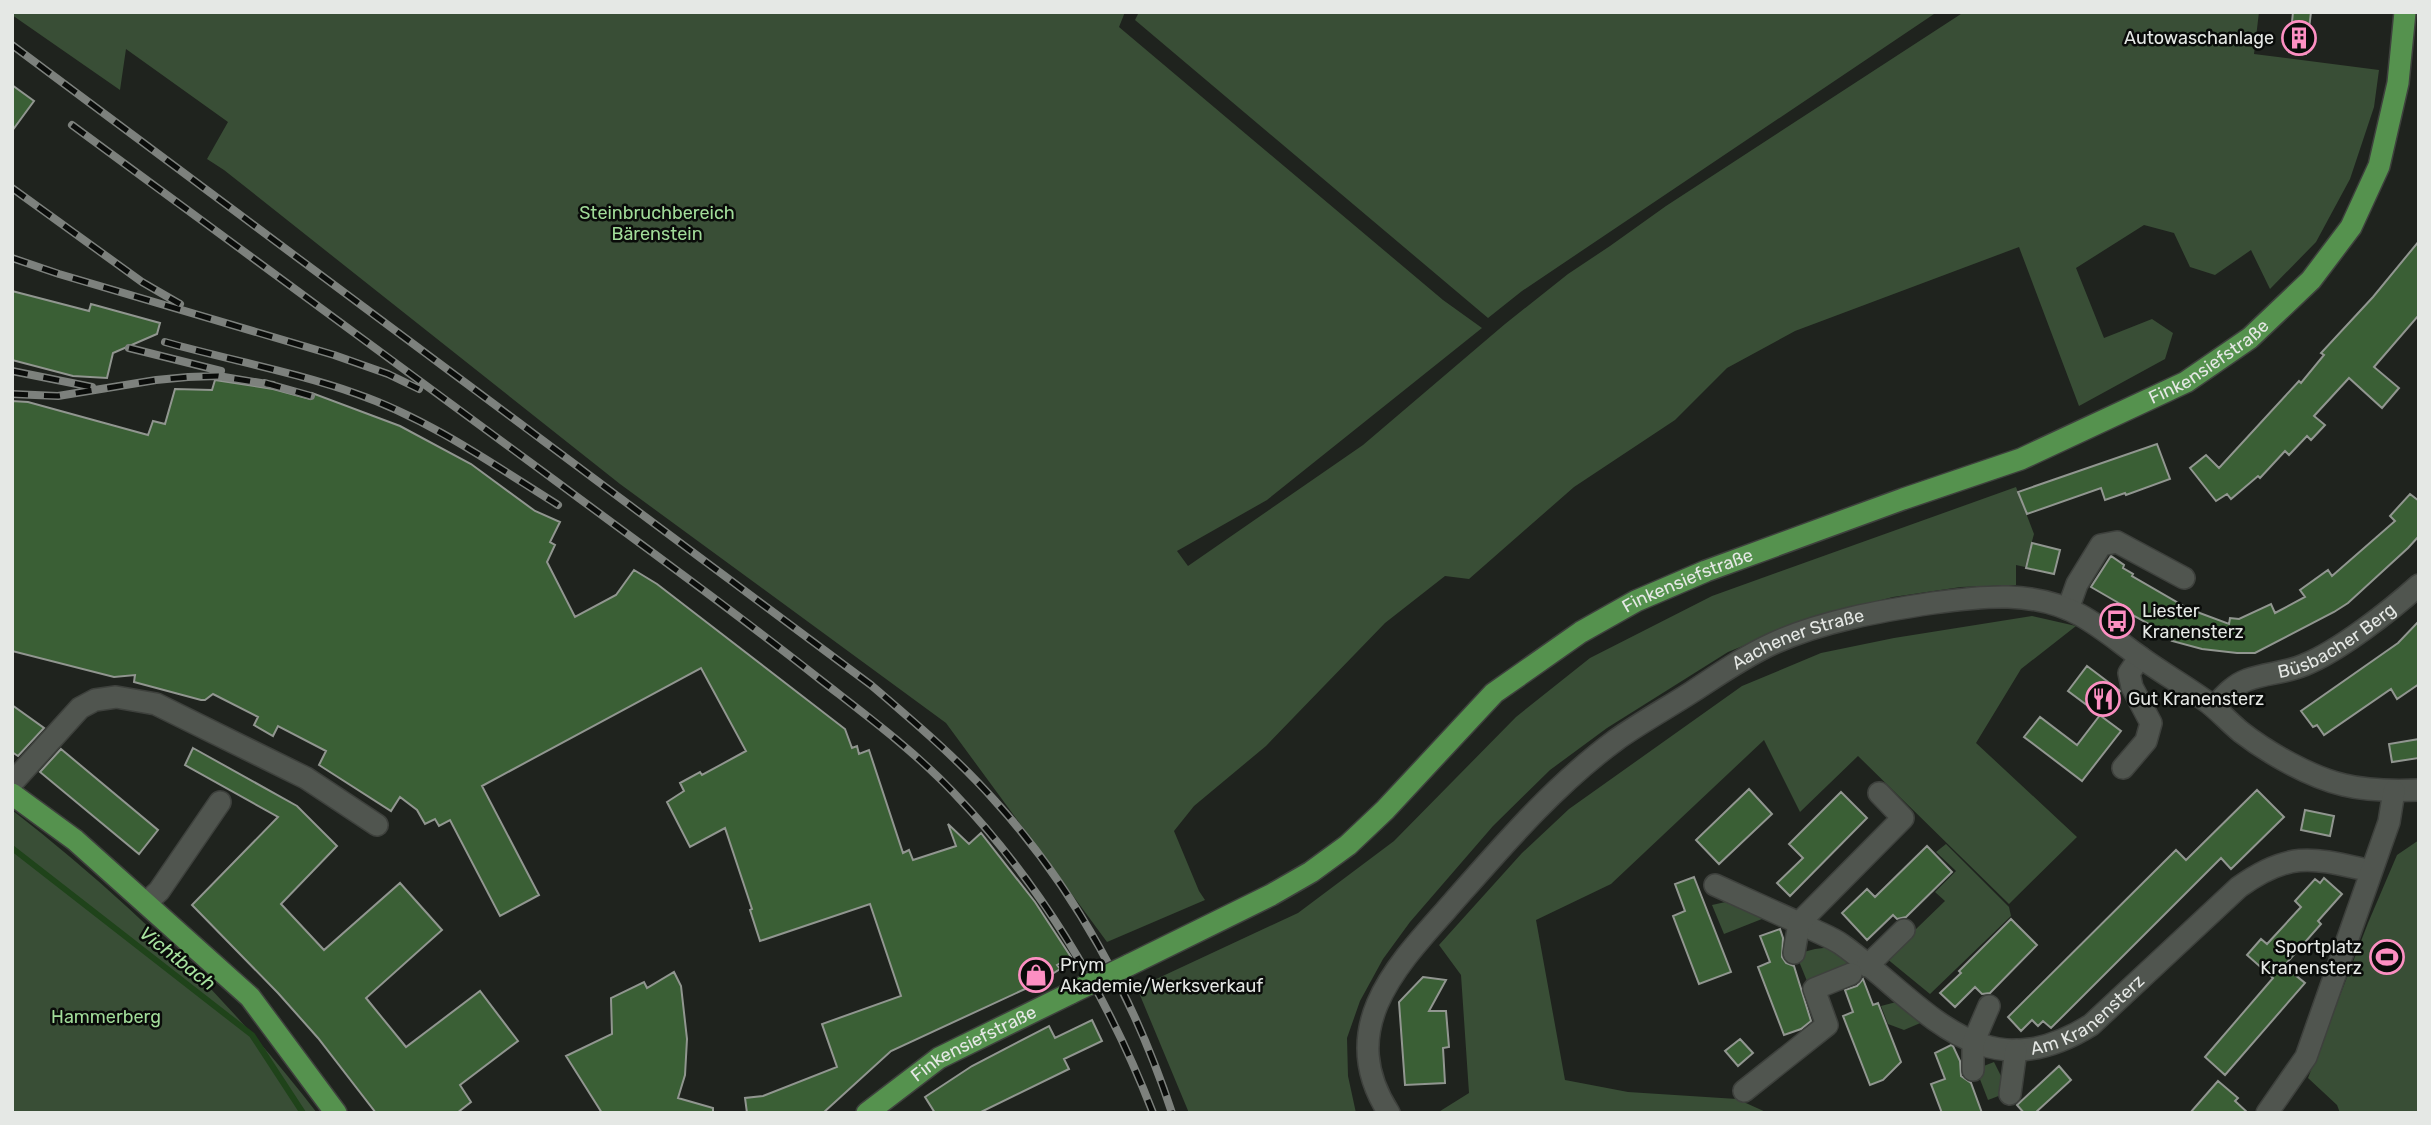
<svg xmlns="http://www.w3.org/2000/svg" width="2431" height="1125" viewBox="0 0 2431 1125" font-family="Rubik,sans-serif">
  <rect width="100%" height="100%" fill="#1f231e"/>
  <path fill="#394e36" d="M12 12H1125L1119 27 1443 300 1482 328 1267 500 1177 551 1188 566 1363 445 1505 324 1568 274 1610 246 1666 206 1964 12H2259L2254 54 2379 70 2374 107 2350 179 2316 242 2270 289 2251 250 2215 275 2190 267 2174 233 2144 225 2076 268 2104 338 2152 319 2173 333 2165 359 2079 406 2019 247 1795 331 1727 368 1675 420 1574 487 1469 579 1445 576 1385 623 1266 746 1194 806 1174 831 1199 891 1205 900 1107 942 946 723 620 484 224 170 207 159 228 122 126 49 120 90 12 15Z
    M1139 12H1937L1522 291 1488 318 1135 20Z
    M2016 487 2034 534 2025 567 2016 565V585L1961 587 1893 597 1815 617 1728 652 1607 728 1550 770 1493 826 1410 922 1383 959 1360 1001 1347 1038 1348 1076 1356 1113H1189L1137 988 1298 913 1394 841 1516 717 1590 658 1712 596Z
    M2032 616 2076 626 2021 669 1976 743 2077 837 2009 904 1858 756 1800 812 1764 740 1611 884 1536 920 1565 1080 1628 1092 1737 1099 1768 1113H1437L1469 1093 1461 975 1439 945 1522 853 1569 809 1742 686 1821 653 1894 638Z
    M12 810C125 898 230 999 317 1113H12Z
    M2419 840V1113H2340L2337 1105 2308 1078 2368 923 2397 855Z
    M1946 844 2009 907 2011 916 1930 994 1886 958 1945 901 1935 892 1956 871 1936 852Z
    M1730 901 1767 917 1724 934 1712 905Z
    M1832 947 1858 967 1809 986 1796 954 1815 949Z
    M1900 1001 1925 1021 1904 1030 1888 1024 1881 1006Z
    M1994 1062 2009 1092 1988 1100 1976 1069Z"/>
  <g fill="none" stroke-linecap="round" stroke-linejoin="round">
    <path stroke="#1f431a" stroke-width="6" d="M12 848 252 1035 303 1113"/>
  </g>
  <path fill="#3a5f35" stroke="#919690" stroke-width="2" d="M2293 12H2311L2306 54 2289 52Z
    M12 85 34 101 12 131Z
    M2419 241V315L2374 367 2399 388 2382 408 2349 378 2314 416 2325 425 2311 440 2307 436 2289 455 2285 451 2260 478 2258 476 2231 499 2227 494 2216 501 2190 468 2206 455 2219 468 2299 381 2301 383 2324 355 2321 353 2373 297Z
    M12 291 89 311 91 304 160 323 157 334 113 353 107 378 73 376 12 360Z
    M215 380 273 389 310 399 312 393 400 426 471 464 535 511 560 522 550 542 555 545 547 562 575 617 616 595 634 570 657 584 845 729 852 748 857 746 859 754 869 750 903 853 909 850 913 860 956 846 948 824 969 844 981 833 1035 902 1071 957 1057 965 1060 969 1038 983 891 1051 823 1113H747L745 1098 763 1096 837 1067 822 1024 901 996 870 904 760 941 750 910 752 909 725 828 690 847 667 802 684 791 680 783 700 772 702 775 746 751 701 668 482 786 539 895 500 916 450 820 439 826 435 819 425 824 417 810 400 797 391 811 319 765 326 751 278 726 273 736 254 725 258 717 213 694 205 700H201L134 682 135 675 114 677 12 651V401L28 402 148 435 153 421 165 424 175 389 212 390Z
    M2157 444 2170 479 2126 495 2125 493 2105 500 2101 488 2027 514 2018 492Z
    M2410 494 2419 501V536L2408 548 2348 603 2334 612 2255 653H2237L2202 649 2172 641 2174 638 2127 612 2129 609 2091 587 2111 556 2124 565 2123 568 2133 574 2132 576 2189 609 2229 624 2230 618 2239 619 2271 604 2275 613 2305 597 2300 590 2328 570 2332 576 2395 521 2390 516Z
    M2032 543 2060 550 2054 574 2026 568Z
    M2419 621V684L2397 699 2391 689 2324 735 2317 725 2313 727 2301 711 2398 643Z
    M2087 666 2120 691 2101 716 2121 731 2082 781 2024 737 2040 717 2077 745 2100 715 2068 691Z
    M12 705 44 728 18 756 12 752Z
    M2419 739V758L2392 762 2389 744Z
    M193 748 297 806 337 846 281 904 324 950 400 883 442 930 366 998 406 1047 480 991 518 1041 460 1085 471 1102 457 1113H376L318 1038 278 993 192 905 278 817 185 765Z
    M61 749 158 830 139 854 40 772Z
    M1749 789 1772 814 1719 864 1696 840Z
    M2257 790 2284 817 2231 869 2221 858 2051 1028 2043 1021 2038 1026 2032 1020 2021 1031 2008 1017 2176 850 2186 860Z
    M1841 792 1867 818 1790 896 1777 883 1803 858 1789 844Z
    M2305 810 2334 816 2330 836 2301 830Z
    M1927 846 1952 872 1906 917 1897 919 1893 915 1867 940 1842 913 1867 889 1875 897Z
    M1694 877 1731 972 1699 984 1673 916 1685 911 1675 884Z
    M2324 878 2342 894 2318 921 2321 924 2284 966 2305 983 2225 1075 2205 1057 2273 978 2247 955 2261 939 2267 944 2301 907 2295 901 2315 879 2320 883Z
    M2011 919 2037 945 1990 993 1982 994 1975 987 1955 1007 1940 993 1961 973 1959 971Z
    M1780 929 1783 938 1782 957 1786 963 1794 966 1811 1021 1801 1029 1784 1035 1758 967 1770 962 1760 936Z
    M674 972 681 986 687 1039 685 1075 678 1098 713 1108V1113H602L566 1056 612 1034 611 998 644 982 647 988Z
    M1423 977 1446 980 1429 1011H1446L1449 1047 1443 1048 1445 1083 1405 1085 1399 1002Z
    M1863 979 1873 1005 1878 1003 1901 1062 1883 1080 1870 1085 1843 1016 1853 1012 1845 990 1857 986Z
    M1092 1020 1102 1041 1064 1059 1069 1069 979 1113H935L925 1097 972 1066 1049 1026 1055 1038Z
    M1740 1039 1753 1053 1738 1066 1725 1051Z
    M1951 1045 1953 1046 1960 1061 1961 1076 1971 1083 1982 1113H1942L1931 1084 1945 1079 1935 1053Z
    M2059 1066 2071 1080 2035 1113H2024L2017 1105Z
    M2218 1081 2238 1098 2235 1101 2248 1113H2190Z"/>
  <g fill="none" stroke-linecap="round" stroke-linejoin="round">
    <g stroke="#3e413d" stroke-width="24">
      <g id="minor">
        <path d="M2068 609 2077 584 2101 545 2117 542 2184 578"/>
        <path id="s1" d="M2214 707C2223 697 2233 685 2247 680 2265 673 2286 673 2304 665 2339 651 2390 611 2419 585"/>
        <path d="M2123 768 2146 741 2151 723 2132 687 2129 673 2140 657"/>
        <path d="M12 783 80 708 95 700 116 697 156 704 306 778 377 825"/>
        <path id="s2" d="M1715 885C1746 899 1777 913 1808 927 1819 933 1831 937 1841 944 1924 1003 1979 1095 2091 1025L2239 887C2291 850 2313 858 2371 871"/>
        <path d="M146 903 159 891 220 802"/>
        <path d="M1794 953 1799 923 1903 818 1879 793"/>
        <path d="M1867 966 1904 930"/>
        <path d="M1973 1070V1043L1989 1006"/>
        <path d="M1744 1091 1827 1025 1814 989 1851 974"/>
        <path d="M2010 1094 2016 1050"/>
        <path id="s3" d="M1389 1113C1336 1031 1393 969 1447 909 1500 849 1552 787 1616 740 1640 723 1667 708 1692 692 1718 675 1745 656 1774 643 1823 621 1880 611 1933 603 1983 596 2034 590 2080 615 2100 626 2118 641 2136 654 2160 672 2186 686 2210 704 2221 713 2230 723 2241 732 2268 753 2310 777 2344 785 2368 791 2394 791 2419 790"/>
        <path d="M2267 1113 2306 1057 2389 822 2394 791"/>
      </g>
    </g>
    <g stroke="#3e413d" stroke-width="24">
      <g id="major">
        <path d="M12 794 75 840 250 997 336 1113"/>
        <path id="s4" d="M1129 965 1271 895 1311 872 1348 845 1385 810 1494 693 1581 632 1636 601 1706 571 1903 499 2021 459 2186 382 2250 338 2311 280 2351 227 2379 166 2398 83 2405 12"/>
        <path id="s5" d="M867 1113 939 1058 1071 993"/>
      </g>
    </g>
    <use href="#minor" stroke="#50554f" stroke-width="21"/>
    <use href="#major" stroke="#55924e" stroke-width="21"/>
    <g stroke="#7d817d" stroke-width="8">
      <path id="rail" d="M12 45 871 685C914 722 957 758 995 801 1075 889 1135 1000 1172 1113
        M72 125C232 243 393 361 553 479 643 546 734 611 822 681 867 716 913 750 953 792 1041 884 1107 994 1153 1113
        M12 188 142 282 180 304
        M12 258 59 274 334 355 388 374 419 389
        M165 342C229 360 295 372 357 394 429 419 494 465 558 505
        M129 348 221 371
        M12 371 92 387
        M265 383 311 396
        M12 394 58 396 156 380 188 377 218 376 273 385"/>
    </g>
    <use href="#rail" stroke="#0a0c0a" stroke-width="5" stroke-dasharray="16" stroke-linecap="butt"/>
    <g stroke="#3e413d" stroke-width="24" stroke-linecap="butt">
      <path id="major-bridge" d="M1071 993 1129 965"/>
    </g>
    <use href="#major-bridge" stroke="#55924e" stroke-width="21"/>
  </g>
  <defs>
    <g id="building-ring" transform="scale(1.75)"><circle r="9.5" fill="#0a0c0a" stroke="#fc8fc2" stroke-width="1.5"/><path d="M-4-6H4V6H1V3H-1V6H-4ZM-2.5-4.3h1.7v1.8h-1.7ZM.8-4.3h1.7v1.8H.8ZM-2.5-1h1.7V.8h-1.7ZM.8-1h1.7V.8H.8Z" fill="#fc8fc2"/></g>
    <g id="bus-ring" transform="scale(1.75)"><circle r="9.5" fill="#0a0c0a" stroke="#fc8fc2" stroke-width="1.5"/><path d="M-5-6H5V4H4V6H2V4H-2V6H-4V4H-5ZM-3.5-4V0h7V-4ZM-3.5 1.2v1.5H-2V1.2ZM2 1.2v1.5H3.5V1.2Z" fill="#fc8fc2"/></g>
    <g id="restaurant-ring" transform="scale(1.75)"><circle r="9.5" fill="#0a0c0a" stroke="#fc8fc2" stroke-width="1.5"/><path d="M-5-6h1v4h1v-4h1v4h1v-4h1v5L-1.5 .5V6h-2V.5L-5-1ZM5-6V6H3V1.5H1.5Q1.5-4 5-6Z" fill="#fc8fc2"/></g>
    <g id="stadium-ring" transform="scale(1.75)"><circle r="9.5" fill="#0a0c0a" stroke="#fc8fc2" stroke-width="1.5"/><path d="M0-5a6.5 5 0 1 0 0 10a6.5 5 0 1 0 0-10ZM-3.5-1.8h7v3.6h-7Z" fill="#fc8fc2"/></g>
    <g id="shop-ring" transform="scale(1.75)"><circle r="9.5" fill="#0a0c0a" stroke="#fc8fc2" stroke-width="1.5"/><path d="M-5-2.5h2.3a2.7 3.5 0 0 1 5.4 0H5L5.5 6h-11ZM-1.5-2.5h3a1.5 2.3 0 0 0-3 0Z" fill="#fc8fc2"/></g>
  </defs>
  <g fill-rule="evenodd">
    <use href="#building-ring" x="2299" y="38"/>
    <use href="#bus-ring" x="2117" y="621"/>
    <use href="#restaurant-ring" x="2103" y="699"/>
    <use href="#stadium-ring" x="2387" y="957"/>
    <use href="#shop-ring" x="1036" y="975"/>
  </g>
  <g text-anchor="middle" stroke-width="5" stroke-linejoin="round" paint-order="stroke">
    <g font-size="18" fill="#e5e8e5" stroke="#0a0c0a" text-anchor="start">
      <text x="2274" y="44" text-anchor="end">Autowaschanlage</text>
      <text x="2142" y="617">Liester<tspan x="2142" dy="21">Kranensterz</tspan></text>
      <text x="2128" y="705">Gut Kranensterz</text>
      <text x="2362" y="953" text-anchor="end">Sportplatz<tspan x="2362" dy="21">Kranensterz</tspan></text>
      <text x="1060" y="971">Prym<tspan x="1060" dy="21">Akademie/Werksverkauf</tspan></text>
    </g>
    <g font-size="18" fill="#a1dc99" stroke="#0a0c0a">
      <text x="657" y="219">Steinbruchbereich<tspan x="657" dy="21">Bärenstein</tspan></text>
      <text x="106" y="1023">Hammerberg</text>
    </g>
    <g font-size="18" fill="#e5e8e5" stroke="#0a0c0a">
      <text dy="6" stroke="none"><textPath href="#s4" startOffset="1253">Finkensiefstraße</textPath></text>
      <text dy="6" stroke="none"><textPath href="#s4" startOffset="686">Finkensiefstraße</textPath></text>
      <text dy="6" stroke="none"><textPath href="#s1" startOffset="142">Büsbacher Berg</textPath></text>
      <text dy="6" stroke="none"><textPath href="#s3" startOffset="682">Aachener Straße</textPath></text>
      <text dy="6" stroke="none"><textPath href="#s2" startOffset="430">Am Kranensterz</textPath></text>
      <text dy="6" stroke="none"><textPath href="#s5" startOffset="128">Finkensiefstraße</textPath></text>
    </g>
    <g font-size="19" font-style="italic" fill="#a7e29f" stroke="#0a0c0a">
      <text transform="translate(178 958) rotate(38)" y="7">Vichtbach</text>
    </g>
  </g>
  <rect width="2431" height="1125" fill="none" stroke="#e5e8e5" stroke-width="28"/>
</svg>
